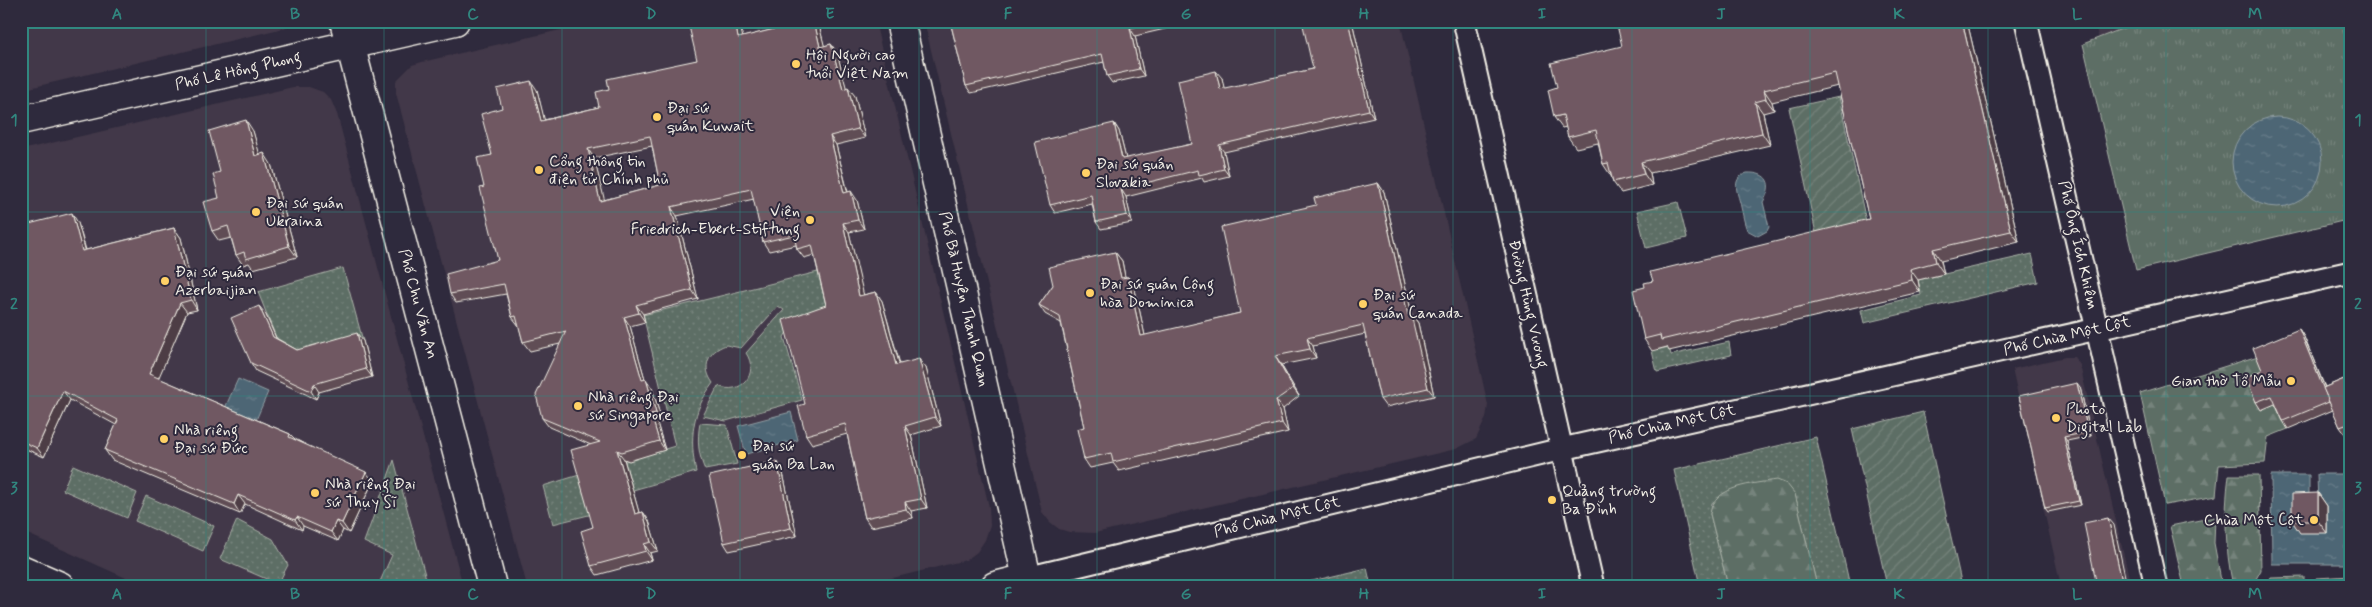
<svg xmlns="http://www.w3.org/2000/svg" width="2372" height="607" viewBox="0 0 2372 607" font-family="Mynerve,sans-serif">
  <defs>
    <pattern id="grass-dots" width="8" height="8" patternUnits="userSpaceOnUse" patternTransform="scale(1.25)"><rect width="8" height="8" fill="#5d6e65"/><path d="M2 2h.1M6 6h.1" fill="none" stroke="#75837b" stroke-width="1.8" stroke-linecap="round"/></pattern>
    <pattern id="forest-firs" width="22" height="20" patternUnits="userSpaceOnUse" patternTransform="scale(1.25)"><rect width="22" height="20" fill="#5d6e65"/><path d="M5 1l3.5 6h-7zM16 11l3.5 6h-7z" fill="#75837b"/></pattern>
    <pattern id="park-tufts" width="24" height="20" patternUnits="userSpaceOnUse" patternTransform="scale(1.25)"><rect width="24" height="20" fill="#5d6e65"/><path d="M3 7l-1-3M5 7V3M7 7l1-3M15 17l-1-3M17 17v-4M19 17l1-3" fill="none" stroke="#75837b"/></pattern>
    <pattern id="garden-furrows" width="10" height="10" patternUnits="userSpaceOnUse" patternTransform="scale(1.25)"><rect width="10" height="10" fill="#5d6e65"/><path d="M-1 1l2-2M0 10L10 0M9 11l2-2" fill="none" stroke="#75837b"/></pattern>
    <pattern id="water-ripples" width="26" height="14" patternUnits="userSpaceOnUse" patternTransform="scale(1.25)"><rect width="26" height="14" fill="#4d6675"/><path d="M2 4q2-2 4 0t4 0M15 11q2-2 4 0t4 0" fill="none" stroke="#677c89"/></pattern>
  </defs>
  <rect width="100%" height="100%" fill="#2f2a3d"/>
  <filter id="ink" filterUnits="userSpaceOnUse"><feTurbulence type="fractalNoise" baseFrequency=".02" numOctaves="2"/><feDisplacementMap in="SourceGraphic" scale="10" xChannelSelector="R" yChannelSelector="G"/><feConvolveMatrix kernelMatrix="1 2 1 2 8 2 1 2 1" color-interpolation-filters="sRGB"/></filter>
  <g filter="url(#ink)">
    <g fill="#423848">
      <polygon points="21,21 297,21 284,28 21,90"/>
      <polygon points="599,21 875,21 989,507 990,525 985,540 977,552 966,560 860,586 527,586 396,93 396,81 412,65 422,62"/>
      <polygon points="924,21 1400,21 1488,405 1486,418 1476,439 1456,449 1095,533 1069,532 1059,529 1050,522 1042,512"/>
      <polygon points="2093,21 2142,21 2099,38"/>
      <polygon points="293,87 309,87 323,92 331,100 337,114 463,586 144,586 21,531 21,150"/>
      <polygon points="2065,357 2074,357 2080,365 2131,586 2061,586 2012,369"/>
    </g>
    <g fill="url(#grass-dots)" stroke="#a8b0a6">
      <polygon points="1678,202 1687,238 1646,248 1637,211"/>
      <polygon points="2032,254 2038,282 1864,323 1861,310 1921,295 1918,280"/>
      <polygon points="343,268 363,341 303,358 279,345 258,292"/>
      <path d="M 822,271 L 832,314 L 789,329 L 784,337 L 802,400 L 726,421 L 703,416 L 718,386 C 741,396 760,374 746,353 L 784,310 L 778,306 L 741,348 L 726,345 C 708,351 701,367 713,383 C 692,411 689,438 696,472 L 633,490 L 636,503 L 553,524 L 543,486 L 675,446 L 643,315 Z"/>
      <polygon points="1729,342 1731,355 1657,372 1652,351 1669,347 1671,355"/>
      <path d="M 700,423 L 727,425 L 737,464 L 705,470 C 698,454 697,440 700,423 Z"/>
      <polygon points="1816,437 1850,586 1817,586 1795,494 1712,503 1710,514 1728,586 1700,586 1674,470"/>
      <polygon points="394,460 428,586 378,586 392,555 364,542"/>
      <polygon points="73,465 137,493 127,518 63,490"/>
      <polygon points="146,496 214,526 203,551 135,521"/>
      <polygon points="237,520 273,539 288,565 278,584 220,559"/>
      <polygon points="1367,568 1371,586 1291,586"/>
    </g>
    <g fill="url(#forest-firs)" stroke="#a8b0a6">
      <polygon points="2258,356 2288,429 2268,437 2265,463 2219,465 2216,496 2165,505 2140,393"/>
      <path d="M 2229,475 L 2259,475 L 2261,570 L 2252,586 L 2233,586 C 2225,548 2224,513 2229,475 Z"/>
      <path d="M 1777,480 L 1787,484 L 1795,494 L 1817,586 L 1728,586 L 1710,514 C 1714,485 1753,484 1777,480 Z"/>
      <polygon points="2215,517 2214,543 2222,586 2184,586 2170,526"/>
      <polygon points="2351,576 2351,586 2316,586 2316,578"/>
      <polygon points="2304,577 2304,586 2267,586 2271,578"/>
    </g>
    <polygon fill="url(#park-tufts)" stroke="#a8b0a6" points="2142,21 2351,21 2351,219 2136,270 2083,44"/>
    <g fill="url(#garden-furrows)" stroke="#a8b0a6">
      <polygon points="1839,97 1867,226 1817,238 1789,108"/>
      <polygon points="1923,412 1962,586 1887,586 1852,429"/>
    </g>
    <g fill="url(#water-ripples)" stroke="#909ea3">
      <circle cx="2277" cy="162" r="45"/>
      <path d="M 1747,173 C 1768,172 1774,184 1763,202 L 1769,227 L 1767,231 L 1758,236 L 1747,230 C 1744,223 1743,215 1741,207 C 1739,195 1729,179 1747,173 Z"/>
      <polygon points="238,379 268,392 247,441 216,428"/>
      <polygon points="791,412 798,440 746,454 738,426"/>
      <polygon points="2317,474 2351,474 2351,564 2272,564 2271,475 2309,475 2309,506 2318,506"/>
    </g>
    <g fill="none" stroke-linecap="round" stroke-linejoin="round">
      <defs>
        <g id="pedestrian">
          <polyline points="1464,21 1593,586"/>
          <polyline points="2026,21 2156,586"/>
          <polyline points="1027,578 1562,449 2351,272"/>
        </g>
        <polyline id="minor" points="900,21 1027,578 995,586"/>
        <polyline id="tertiary" points="21,120 455,21"/>
        <g id="secondary">
          <polyline points="344,21 492,586"/>
          <polyline points="21,569 60,586"/>
        </g>
      </defs>
      <use href="#pedestrian" stroke="#f4f1e8" stroke-width="25"/>
      <use href="#minor" stroke="#f4f1e8" stroke-width="31"/>
      <use href="#tertiary" stroke="#f4f1e8" stroke-width="31"/>
      <use href="#secondary" stroke="#f4f1e8" stroke-width="31"/>
      <use href="#pedestrian" stroke="#2f2a3d" stroke-width="21"/>
      <use href="#minor" stroke="#2f2a3d" stroke-width="28"/>
      <use href="#tertiary" stroke="#2f2a3d" stroke-width="28"/>
      <use href="#secondary" stroke="#2f2a3d" stroke-width="28"/>
    </g>
    <g fill="#604d54" stroke="#f4f1e8" fill-rule="evenodd">
      <path d="M 807,21 L 814,21 L 820,29 L 824,46 L 831,44 L 837,53 L 846,88 L 855,96 L 865,138 L 836,145 L 848,192 L 857,200 L 864,229 L 849,232 L 863,295 L 876,292 L 882,301 L 900,364 L 926,368 L 941,426 L 911,435 L 927,508 L 911,511 L 913,518 L 871,527 L 865,518 L 847,434 L 812,444 L 806,435 L 805,404 L 826,305 L 814,255 L 804,258 L 797,249 L 796,245 L 769,251 L 763,242 L 754,199 L 677,216 L 698,299 L 643,314 L 645,322 L 630,326 L 645,379 L 652,388 L 662,422 L 657,423 L 665,450 L 629,461 L 624,459 L 639,513 L 643,512 L 649,521 L 658,551 L 650,553 L 652,560 L 597,575 L 591,566 L 593,527 L 591,445 L 549,427 L 542,418 L 560,344 L 530,351 L 523,342 L 519,326 L 512,317 L 506,294 L 456,303 L 450,294 L 498,260 L 484,187 L 502,108 L 537,90 L 544,120 L 599,107 L 609,89 L 697,60 L 743,37 ZM 652,146 L 660,185 L 604,200 L 594,158 Z"/>
      <polygon points="950,21 1199,21 1135,36 1144,76 1112,83 1107,76 1104,62 971,93 966,86"/>
      <polygon points="1352,21 1374,118 1224,152 1229,176 1204,182 1202,178 1126,197 1132,223 1101,229 1096,222 1092,204 1055,213 1050,205 1114,123 1119,131 1126,159 1192,144 1222,78 1224,89 1313,69"/>
      <polygon points="1967,21 2019,242 1941,261 1944,274 1918,280 1920,292 1669,351 1667,347 1652,351 1644,339 1645,287 1653,281 1869,219 1838,86 1772,102 1774,110 1763,113 1770,145 1650,173 1652,185 1621,193 1613,182 1611,176 1603,164 1598,143 1576,148 1568,137 1566,127 1562,128 1554,117"/>
      <polygon points="253,131 259,154 271,164 297,257 253,269 249,263 243,265 236,255 231,238 219,241 212,231 219,198 220,172"/>
      <polygon points="1378,183 1384,192 1412,315 1418,323 1434,396 1386,407 1380,399 1365,334 1313,346 1316,358 1281,365 1299,396 1283,409 1288,432 1119,471 1113,463 1090,468 1084,459 1084,427 1061,323 1045,314 1039,305 1053,285 1115,252 1122,261 1125,277 1128,277 1134,285 1145,336 1240,313 1316,205"/>
      <polygon points="78,223 86,250 174,228 181,238 197,310 187,312 158,378 290,434 295,439 373,481 349,533 343,530 338,541 303,526 302,530 245,504 240,514 112,460 105,450 116,425 70,400 44,457 26,449 22,456 21,455 21,226"/>
      <polygon points="265,313 276,338 297,350 363,341 372,377 319,392 316,399 256,371 251,363"/>
      <polygon points="2299,329 2304,337 2325,387 2351,376 2351,432 2345,434 2340,427 2333,410 2288,429 2283,421 2275,404 2261,410 2256,402 2262,370"/>
      <polygon points="2080,387 2091,436 2067,441 2081,505 2048,512 2045,508 2019,396"/>
      <polygon points="777,461 782,469 797,536 729,551 724,543"/>
      <polygon points="2318,493 2327,506 2327,533 2300,533 2292,521"/>
    </g>
    <g fill="#4e3e45" stroke="#f4f1e8">
      <polygon points="735,21 739,21 745,47 738,38"/>
      <polygon points="814,21 820,29 827,56 820,47"/>
      <polygon points="1348,21 1352,21 1374,118 1369,110"/>
      <polygon points="1962,21 1967,21 2019,242 2011,231"/>
      <polygon points="1130,28 1135,36 1144,76 1139,69"/>
      <polygon points="831,44 837,53 849,98 843,89"/>
      <polygon points="1216,71 1222,78 1226,97 1220,89"/>
      <polygon points="531,81 537,90 547,130 541,121"/>
      <polygon points="848,87 855,96 865,138 858,129"/>
      <polygon points="1764,90 1772,102 1774,110 1766,99"/>
      <polygon points="1755,102 1763,113 1770,145 1762,133"/>
      <polygon points="246,120 253,131 263,166 255,156"/>
      <polygon points="1114,123 1119,131 1128,167 1122,159"/>
      <polygon points="830,136 836,145 850,202 844,193"/>
      <polygon points="1219,145 1224,152 1229,176 1224,169"/>
      <polygon points="588,149 594,158 607,210 600,201"/>
      <polygon points="264,153 271,164 297,257 289,246"/>
      <polygon points="1641,162 1650,173 1652,185 1644,174"/>
      <polygon points="1378,183 1384,192 1412,315 1418,323 1434,396 1428,388 1408,315"/>
      <polygon points="1121,189 1126,197 1132,223 1127,215"/>
      <polygon points="851,191 857,200 864,229 858,220"/>
      <polygon points="671,207 677,216 698,299 692,290"/>
      <polygon points="72,213 78,223 88,260 82,251"/>
      <polygon points="843,223 849,232 866,305 859,296"/>
      <polygon points="174,228 181,238 197,310 191,300"/>
      <polygon points="1933,249 1941,261 1944,274 1936,262"/>
      <polygon points="1115,252 1122,261 1127,287 1121,278"/>
      <polygon points="1910,269 1918,280 1920,292 1912,280"/>
      <polygon points="1128,277 1134,285 1147,345 1141,336"/>
      <polygon points="876,292 882,301 902,374 896,365"/>
      <polygon points="180,303 187,312 156,384 149,374"/>
      <polygon points="636,305 643,314 645,322 639,313"/>
      <polygon points="259,306 265,313 279,345 273,337"/>
      <polygon points="624,317 630,326 648,390 642,380"/>
      <polygon points="2299,329 2304,337 2334,410 2329,402"/>
      <polygon points="357,333 363,341 372,377 366,369"/>
      <polygon points="1307,338 1313,346 1316,358 1310,349"/>
      <polygon points="1275,356 1281,365 1299,396 1293,388"/>
      <polygon points="919,359 926,368 941,426 935,417"/>
      <polygon points="646,379 652,388 662,422 656,413"/>
      <polygon points="2077,383 2080,387 2091,436 2088,432"/>
      <polygon points="314,384 319,392 316,399 311,391"/>
      <polygon points="63,391 70,400 44,457 37,448"/>
      <polygon points="1276,400 1283,409 1288,432 1282,423"/>
      <polygon points="651,414 657,423 665,450 659,441"/>
      <polygon points="905,426 911,435 927,508 921,499"/>
      <polygon points="2064,437 2067,441 2081,505 2079,501"/>
      <polygon points="21,443 26,449 22,456 21,454"/>
      <polygon points="617,450 624,459 642,523 635,514"/>
      <polygon points="777,461 782,469 797,536 791,528"/>
      <polygon points="366,472 373,481 349,533 342,523"/>
      <polygon points="2318,493 2327,506 2327,533 2318,521"/>
      <polygon points="238,495 245,504 240,514 234,504"/>
      <polygon points="905,502 911,511 913,518 906,509"/>
      <polygon points="643,512 649,521 658,551 651,542"/>
      <polygon points="297,517 303,526 302,530 295,520"/>
      <polygon points="2108,518 2114,525 2127,586 2123,586"/>
      <polygon points="336,521 343,530 338,541 331,532"/>
      <polygon points="644,544 650,553 652,560 646,551"/>
    </g>
    <g fill="#705962" stroke="#f4f1e8" fill-rule="evenodd">
      <path d="M 692,21 L 735,21 L 738,38 L 807,21 L 814,21 L 820,47 L 831,44 L 843,89 L 848,87 L 858,129 L 830,136 L 844,193 L 851,191 L 858,220 L 843,223 L 859,296 L 876,292 L 896,365 L 919,359 L 935,417 L 905,426 L 921,499 L 905,502 L 906,509 L 865,518 L 845,424 L 806,435 L 798,406 L 805,404 L 783,320 L 826,305 L 812,245 L 797,249 L 794,235 L 763,242 L 751,189 L 671,207 L 692,290 L 636,305 L 639,313 L 624,317 L 642,380 L 646,379 L 656,413 L 651,414 L 659,441 L 622,452 L 617,450 L 635,514 L 643,512 L 651,542 L 644,544 L 646,551 L 591,566 L 581,531 L 593,527 L 571,450 L 600,442 L 542,418 L 536,395 L 566,331 L 523,342 L 516,316 L 512,317 L 504,284 L 450,294 L 446,274 L 498,260 L 480,188 L 484,187 L 477,158 L 492,155 L 481,114 L 502,108 L 497,89 L 531,81 L 541,121 L 599,107 L 596,92 L 609,89 L 607,79 L 697,60 L 688,22 ZM 650,136 L 660,185 L 600,201 L 588,149 Z"/>
      <polygon points="950,21 1161,21 1130,28 1139,69 1107,76 1102,54 966,86"/>
      <polygon points="1302,21 1348,21 1369,110 1219,145 1224,169 1199,175 1198,170 1121,189 1127,215 1096,222 1091,195 1050,205 1035,142 1114,123 1122,159 1192,144 1178,80 1216,71 1220,89 1313,69"/>
      <polygon points="1616,21 1962,21 2011,231 1933,249 1936,262 1910,269 1912,280 1661,340 1660,335 1644,339 1633,290 1645,287 1644,283 1653,281 1650,272 1869,219 1835,73 1764,90 1766,99 1755,102 1762,133 1641,162 1644,174 1613,182 1608,163 1603,164 1596,130 1568,137 1563,115 1554,117 1548,90 1557,87 1551,63 1622,46"/>
      <polygon points="246,120 255,156 264,153 289,246 246,259 244,252 236,255 228,226 212,231 203,202 219,198 213,174 220,172 209,131"/>
      <polygon points="1378,183 1408,315 1411,314 1428,388 1380,399 1363,325 1307,338 1310,349 1275,356 1293,388 1276,400 1282,423 1113,462 1111,453 1084,459 1077,429 1084,427 1060,317 1039,305 1053,285 1049,267 1115,252 1121,278 1128,277 1141,336 1240,313 1221,227 1316,205 1314,198"/>
      <polygon points="72,213 82,251 174,228 191,300 180,303 149,374 290,434 289,437 366,472 342,523 336,521 331,532 297,517 295,520 238,495 234,504 105,450 118,420 63,391 37,448 21,441 21,226"/>
      <polygon points="259,306 273,337 297,350 357,333 366,369 314,384 311,391 251,363 231,318"/>
      <polygon points="2299,329 2329,402 2283,421 2272,396 2256,402 2246,377 2262,370 2253,348"/>
      <polygon points="2351,376 2351,423 2340,427 2323,388"/>
      <polygon points="2077,383 2088,432 2064,437 2079,501 2045,508 2019,396"/>
      <polygon points="777,461 791,528 724,543 709,476"/>
      <polygon points="2318,493 2318,521 2292,521 2292,494"/>
      <polygon points="2108,518 2123,586 2097,586 2084,523"/>
    </g>
  </g>
  <path fill="none" stroke="#318880" stroke-width="1" stroke-opacity="0.55" d="M 206,21 L 206,586M 384,21 L 384,586M 562,21 L 562,586M 740,21 L 740,586M 919,21 L 919,586M 1097,21 L 1097,586M 1275,21 L 1275,586M 1453,21 L 1453,586M 1632,21 L 1632,586M 1810,21 L 1810,586M 1988,21 L 1988,586M 2166,21 L 2166,586M 21,212 L 2351,212M 21,396 L 2351,396"/>
  <g fill="#ffd166" stroke="#2f2a3d" stroke-width="2">
    <circle cx="796" cy="64" r="5"/>
    <circle cx="657" cy="117" r="5"/>
    <circle cx="539" cy="170" r="5"/>
    <circle cx="1086" cy="173" r="5"/>
    <circle cx="256" cy="212" r="5"/>
    <circle cx="810" cy="220" r="5"/>
    <circle cx="165" cy="281" r="5"/>
    <circle cx="1090" cy="293" r="5"/>
    <circle cx="1363" cy="304" r="5"/>
    <circle cx="2291" cy="381" r="5"/>
    <circle cx="578" cy="406" r="5"/>
    <circle cx="2056" cy="418" r="5"/>
    <circle cx="164" cy="439" r="5"/>
    <circle cx="742" cy="455" r="5"/>
    <circle cx="315" cy="493" r="5"/>
    <circle cx="1552" cy="500" r="5"/>
    <circle cx="2314" cy="520" r="5"/>
  </g>
  <g text-anchor="middle" dominant-baseline="central" stroke-width="4" stroke-linejoin="round" paint-order="stroke">
    <g font-size="16" fill="#f4f1e8" stroke="#2f2a3d" text-anchor="start">
      <text x="806" y="55">Hội Người cao<tspan x="806" dy="18">tuổi Việt Nam</tspan></text>
      <text x="667" y="108">Đại sứ<tspan x="667" dy="18">quán Kuwait</tspan></text>
      <text x="549" y="161">Cổng thông tin<tspan x="549" dy="18">điện tử Chính phủ</tspan></text>
      <text x="1096" y="164">Đại sứ quán<tspan x="1096" dy="18">Slovakia</tspan></text>
      <text x="266" y="203">Đại sứ quán<tspan x="266" dy="18">Ukraina</tspan></text>
      <text x="800" y="211" text-anchor="end">Viện<tspan x="800" dy="18">Friedrich-Ebert-Stiftung</tspan></text>
      <text x="175" y="272">Đại sứ quán<tspan x="175" dy="18">Azerbaijian</tspan></text>
      <text x="1100" y="284">Đại sứ quán Cộng<tspan x="1100" dy="18">hòa Dominica</tspan></text>
      <text x="1373" y="295">Đại sứ<tspan x="1373" dy="18">quán Canada</tspan></text>
      <text x="2281" y="381" text-anchor="end">Gian thờ Tổ Mẫu</text>
      <text x="588" y="397">Nhà riêng Đại<tspan x="588" dy="18">sứ Singapore</tspan></text>
      <text x="2066" y="409">Photo<tspan x="2066" dy="18">Digital Lab</tspan></text>
      <text x="174" y="430">Nhà riêng<tspan x="174" dy="18">Đại sứ Đức</tspan></text>
      <text x="752" y="446">Đại sứ<tspan x="752" dy="18">quán Ba Lan</tspan></text>
      <text x="325" y="484">Nhà riêng Đại<tspan x="325" dy="18">sứ Thụy Sĩ</tspan></text>
      <text x="1562" y="491">Quảng trường<tspan x="1562" dy="18">Ba Đình</tspan></text>
      <text x="2304" y="520" text-anchor="end">Chùa Một Cột</text>
    </g>
    <g font-size="16" fill="#f4f1e8" stroke="#2f2a3d">
      <text transform="translate(238 71) rotate(-13)">Phố Lê Hồng Phong</text>
      <text transform="translate(2078 245) rotate(77)">Phố Ông Ích Khiêm</text>
      <text transform="translate(964 299) rotate(77)">Phố Bà Huyện Thanh Quan</text>
      <text transform="translate(418 304) rotate(75)">Phố Chu Văn An</text>
      <text transform="translate(1528 304) rotate(77)">Đường Hùng Vương</text>
      <text transform="translate(2067 336) rotate(-13)">Phố Chùa Một Cột</text>
      <text transform="translate(1672 424) rotate(-13)">Phố Chùa Một Cột</text>
      <text transform="translate(1277 517) rotate(-14)">Phố Chùa Một Cột</text>
    </g>
  </g>
  <rect width="2372" height="607" fill="none" stroke="#2f2a3d" stroke-width="55"/>
  <rect x="28" y="28" width="2316" height="552" fill="none" stroke="#318880" stroke-width="2"/>
  <g font-size="16" text-anchor="middle" font-weight="bold" fill="#318880">
    <text x="117" y="19">A</text>
    <text x="295" y="19">B</text>
    <text x="473" y="19">C</text>
    <text x="651" y="19">D</text>
    <text x="830" y="19">E</text>
    <text x="1008" y="19">F</text>
    <text x="1186" y="19">G</text>
    <text x="1364" y="19">H</text>
    <text x="1542" y="19">I</text>
    <text x="1721" y="19">J</text>
    <text x="1899" y="19">K</text>
    <text x="2077" y="19">L</text>
    <text x="2255" y="19">M</text>
    <text x="14" y="125">1</text>
    <text x="2358" y="125">1</text>
    <text x="14" y="309">2</text>
    <text x="2358" y="309">2</text>
    <text x="14" y="493">3</text>
    <text x="2358" y="493">3</text>
    <text x="117" y="599">A</text>
    <text x="295" y="599">B</text>
    <text x="473" y="599">C</text>
    <text x="651" y="599">D</text>
    <text x="830" y="599">E</text>
    <text x="1008" y="599">F</text>
    <text x="1186" y="599">G</text>
    <text x="1364" y="599">H</text>
    <text x="1542" y="599">I</text>
    <text x="1721" y="599">J</text>
    <text x="1899" y="599">K</text>
    <text x="2077" y="599">L</text>
    <text x="2255" y="599">M</text>
  </g>
</svg>
